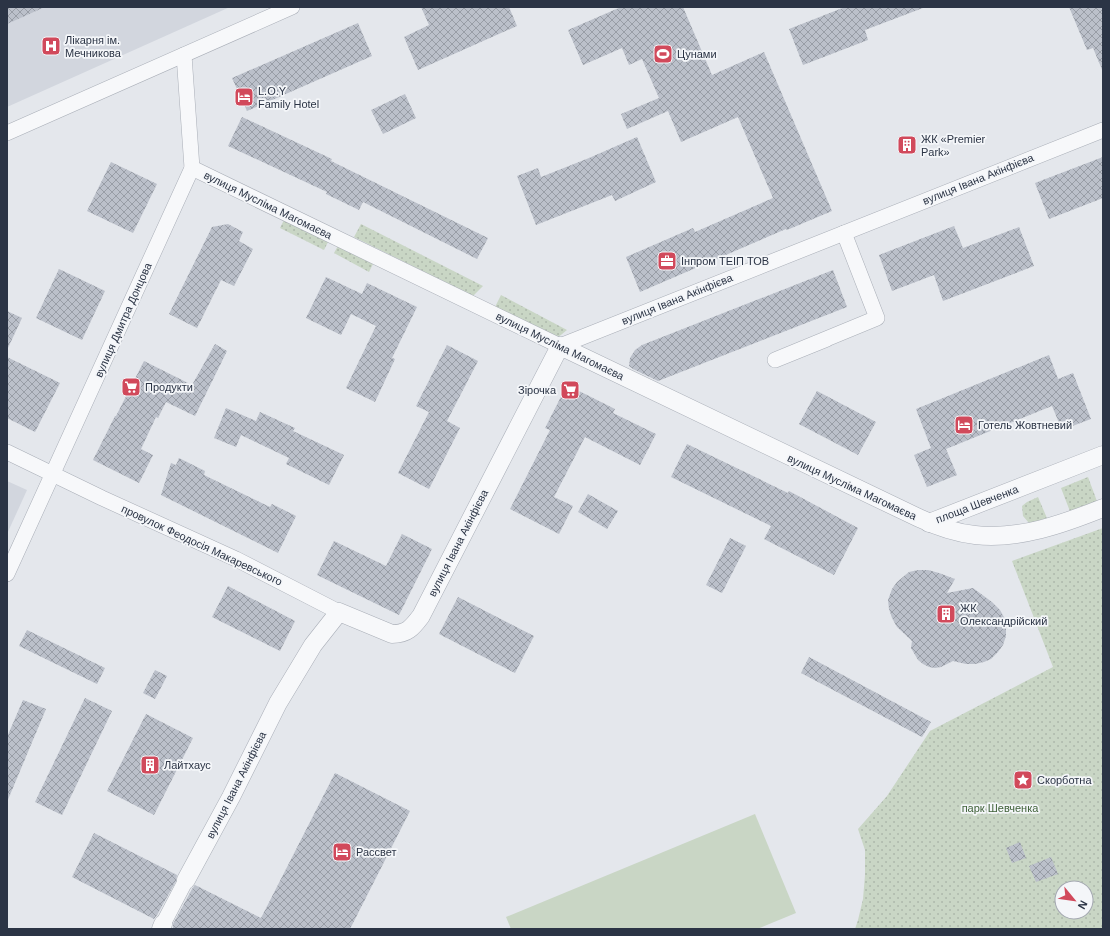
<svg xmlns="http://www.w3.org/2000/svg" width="1110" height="936" viewBox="0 0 1110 936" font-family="Arial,sans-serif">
  <defs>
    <pattern id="green-dots" width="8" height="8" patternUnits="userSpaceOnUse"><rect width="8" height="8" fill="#c9d6c5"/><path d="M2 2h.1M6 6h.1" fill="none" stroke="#adb8ab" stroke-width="1.8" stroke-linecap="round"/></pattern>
    <pattern id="building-cross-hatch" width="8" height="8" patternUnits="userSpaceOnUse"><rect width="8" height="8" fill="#bbc0ca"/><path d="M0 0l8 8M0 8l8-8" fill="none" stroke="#989da6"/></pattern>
  </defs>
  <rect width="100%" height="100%" fill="#e4e7ec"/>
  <g fill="#d2d6de">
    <polygon points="7,7 230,7 7,107"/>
    <polygon points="7,481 27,490 7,534"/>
  </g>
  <g fill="url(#green-dots)" fill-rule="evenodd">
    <polygon points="285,218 329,240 324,250 280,228"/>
    <polygon points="361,224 483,286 473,296 354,237"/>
    <polygon points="339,244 374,262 369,272 334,253"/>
    <polygon points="501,295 567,330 556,339 495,307"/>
    <polygon points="1088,477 1098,504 1071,514 1061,488"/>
    <polygon points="1038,497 1049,523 1029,523 1023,516 1022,506 1027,502"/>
    <path d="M 1103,528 L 1103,929 L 855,929 L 858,920 L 863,899 L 865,875 L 865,850 L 858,829 L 887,796 L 930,731 L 1053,667 L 1012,561 ZM 1062,888 L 1086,888 L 1086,912 L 1062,912 Z"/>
  </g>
  <polygon fill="#c9d6c5" points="755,814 796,913 757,929 511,929 506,917"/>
  <g fill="url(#building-cross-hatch)">
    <polygon points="7,7 45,7 7,24"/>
    <polygon points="421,7 509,7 517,26 418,70 404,37 429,25"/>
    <polygon points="621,7 683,7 712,75 764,52 832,211 787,230 786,229 640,292 626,257 693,228 695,232 773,198 738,117 681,142 668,111 627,129 621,114 659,98 642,59 629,65 622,48 583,65 568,30"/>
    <polygon points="845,7 923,7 923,8 865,30 868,40 803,65 789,29"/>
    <polygon points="1069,7 1103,7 1103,72 1093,48 1087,50"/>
    <polygon points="358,23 372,56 247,111 232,78"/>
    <polygon points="405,94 416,118 383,134 371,110"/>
    <polygon points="242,117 332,159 331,161 488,238 477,259 363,202 359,210 326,194 327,192 228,146"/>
    <polygon points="637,137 656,182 615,201 612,195 536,225 517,176 538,168 541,177 589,158"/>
    <polygon points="1103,157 1103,198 1049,219 1035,183"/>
    <polygon points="111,162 157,184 133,233 87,211"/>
    <polygon points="228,224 243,232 239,241 253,249 234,286 221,280 197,328 169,314 212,227"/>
    <polygon points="954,226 963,248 1019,227 1034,266 943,301 934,275 892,291 879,255"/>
    <polygon points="59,269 105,291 82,340 36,318"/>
    <polygon points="833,270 847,307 658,381 633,369 629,366 630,358 635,350 642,345"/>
    <polygon points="326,277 362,294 367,283 417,307 392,358 395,359 375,402 346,388 376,326 351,314 341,335 306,318"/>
    <polygon points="7,311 22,318 7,350"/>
    <polygon points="215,344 227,351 195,416 166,402 158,418 156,417 141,449 153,455 139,483 93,460 115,416 116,416 144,361 192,385"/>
    <polygon points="447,345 478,361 447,421 460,428 429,489 398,473 429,412 416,406"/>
    <polygon points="1049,355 1058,379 1073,373 1091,419 1062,430 1052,406 946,449 957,475 927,487 914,455 931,448 916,409"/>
    <polygon points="7,357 60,383 35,432 7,418"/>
    <polygon points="567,385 615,409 613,413 656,434 640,465 585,437 554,497 573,506 559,534 510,509 550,430 545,428"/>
    <polygon points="817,391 876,422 858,455 799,424"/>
    <polygon points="226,408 256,421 260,412 295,428 293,431 344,455 329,485 286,464 289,458 241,435 236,447 214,438"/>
    <polygon points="687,444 788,493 789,491 858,528 834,575 764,539 771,526 671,477"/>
    <polygon points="179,458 205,471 204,475 270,507 272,504 296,516 278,553 161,495 171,463 176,465"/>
    <polygon points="588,494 618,511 607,529 578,512"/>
    <polygon points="402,534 432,549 399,615 317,575 334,541 386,566"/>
    <polygon points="730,538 746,546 722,593 706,585"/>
    <polygon points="918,570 928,570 939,573 955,579 947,593 973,588 992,602 1000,610 1005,619 1006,626 1006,636 1003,645 998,652 991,659 984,662 975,664 966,664 953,661 941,667 935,668 929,667 923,664 918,660 911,648 912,641 897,627 892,618 889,609 888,600 892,589 897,582 909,572"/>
    <polygon points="228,586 295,621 280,651 212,617"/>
    <polygon points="458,597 534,636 515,673 439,634"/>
    <polygon points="27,630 105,668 97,684 19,646"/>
    <polygon points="809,657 931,722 922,737 801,673"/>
    <polygon points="155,670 167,676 155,699 143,693"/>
    <polygon points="85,698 112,711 62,815 35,802"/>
    <polygon points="23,700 46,709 7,802 7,737"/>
    <polygon points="146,714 193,738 154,815 107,791"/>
    <polygon points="335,773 410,811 350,929 173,928 173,924 192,889 195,885 261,918"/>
    <polygon points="94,833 177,875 176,881 157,915 154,919 72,877"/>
    <polygon points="1020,842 1026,858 1012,863 1006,848"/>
    <polygon points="1051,857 1058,874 1036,882 1029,866"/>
  </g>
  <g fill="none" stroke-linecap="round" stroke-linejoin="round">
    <defs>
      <g id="minor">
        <polyline points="7,133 292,7"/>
        <polyline points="192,168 560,346 1103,130"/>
        <polyline points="827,339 775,360 877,318 844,233"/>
        <polyline points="7,452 102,498 236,559 339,612"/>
        <polyline points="7,574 192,168 184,55"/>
        <polyline points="163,924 186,880"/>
      </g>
      <g id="tertiary">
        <polyline points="929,523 1103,455"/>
        <path d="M 186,880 L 231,797 L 278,703 L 313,645 L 339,612 L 392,634 C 407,634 412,628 421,616 L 560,346 L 919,518 C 936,526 956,533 975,535 C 1019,540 1063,524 1103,508"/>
        <polyline points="161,929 163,924"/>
      </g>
    </defs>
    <use href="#minor" stroke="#a9aeb7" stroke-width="16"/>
    <use href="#tertiary" stroke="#a9aeb7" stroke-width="19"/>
    <use href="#minor" stroke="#f7f8fa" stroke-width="15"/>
    <use href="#tertiary" stroke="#f7f8fa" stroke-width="18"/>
  </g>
  <defs>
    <symbol id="hospital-square" viewBox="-11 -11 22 22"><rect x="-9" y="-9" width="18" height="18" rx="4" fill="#d1495b" stroke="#f4f6f9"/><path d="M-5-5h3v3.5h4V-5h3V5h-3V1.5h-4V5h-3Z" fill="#fff"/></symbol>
    <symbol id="stadium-square" viewBox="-11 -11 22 22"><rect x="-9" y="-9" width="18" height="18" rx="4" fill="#d1495b" stroke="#f4f6f9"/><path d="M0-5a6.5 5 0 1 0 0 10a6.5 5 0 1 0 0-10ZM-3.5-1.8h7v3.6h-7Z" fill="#fff"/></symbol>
    <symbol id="hotel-square" viewBox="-11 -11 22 22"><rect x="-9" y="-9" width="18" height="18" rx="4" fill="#d1495b" stroke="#f4f6f9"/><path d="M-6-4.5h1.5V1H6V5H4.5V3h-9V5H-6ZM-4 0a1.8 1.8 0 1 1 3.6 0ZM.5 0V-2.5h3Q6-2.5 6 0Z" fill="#fff"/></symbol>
    <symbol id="building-square" viewBox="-11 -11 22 22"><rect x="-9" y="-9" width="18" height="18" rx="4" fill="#d1495b" stroke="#f4f6f9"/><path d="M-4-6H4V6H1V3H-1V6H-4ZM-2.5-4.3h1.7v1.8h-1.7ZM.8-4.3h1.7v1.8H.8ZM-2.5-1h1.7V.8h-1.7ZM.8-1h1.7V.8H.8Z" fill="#fff"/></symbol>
    <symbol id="office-square" viewBox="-11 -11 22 22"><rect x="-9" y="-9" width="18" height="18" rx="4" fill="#d1495b" stroke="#f4f6f9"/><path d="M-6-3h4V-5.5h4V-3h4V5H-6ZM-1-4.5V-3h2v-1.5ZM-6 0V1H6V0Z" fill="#fff"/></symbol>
    <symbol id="supermarket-square" viewBox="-11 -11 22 22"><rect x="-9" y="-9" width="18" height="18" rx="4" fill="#d1495b" stroke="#f4f6f9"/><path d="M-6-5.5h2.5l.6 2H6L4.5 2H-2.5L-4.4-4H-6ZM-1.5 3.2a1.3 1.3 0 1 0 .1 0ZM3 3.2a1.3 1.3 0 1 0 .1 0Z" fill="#fff"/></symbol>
    <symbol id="sight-square" viewBox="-11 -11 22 22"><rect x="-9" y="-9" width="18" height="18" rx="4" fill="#d1495b" stroke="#f4f6f9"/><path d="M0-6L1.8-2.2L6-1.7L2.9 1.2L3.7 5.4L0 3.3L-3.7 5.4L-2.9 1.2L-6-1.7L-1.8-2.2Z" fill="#fff"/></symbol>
  </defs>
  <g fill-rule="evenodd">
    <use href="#hospital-square" x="40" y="35" width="22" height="22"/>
    <use href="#stadium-square" x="652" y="43" width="22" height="22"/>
    <use href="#hotel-square" x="233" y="86" width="22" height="22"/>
    <use href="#building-square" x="896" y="134" width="22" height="22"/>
    <use href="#office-square" x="656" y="250" width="22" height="22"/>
    <use href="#supermarket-square" x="120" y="376" width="22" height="22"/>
    <use href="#supermarket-square" x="559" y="379" width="22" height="22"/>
    <use href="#hotel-square" x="953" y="414" width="22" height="22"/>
    <use href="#building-square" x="935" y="603" width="22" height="22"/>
    <use href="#building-square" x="139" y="754" width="22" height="22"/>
    <use href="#sight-square" x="1012" y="769" width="22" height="22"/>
    <use href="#hotel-square" x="331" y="841" width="22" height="22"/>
  </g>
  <g text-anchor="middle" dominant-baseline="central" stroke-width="3.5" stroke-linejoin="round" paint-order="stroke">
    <g font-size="11" fill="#2b3445" stroke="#f4f6f9" text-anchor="start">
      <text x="65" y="40">Лікарня ім.<tspan x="65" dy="13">Мечникова</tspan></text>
      <text x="677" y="54">Цунами</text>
      <text x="258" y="91">L.O.Y<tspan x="258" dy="13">Family Hotel</tspan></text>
      <text x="921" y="139">ЖК «Premier<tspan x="921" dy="13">Park»</tspan></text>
      <text x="681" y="261">Інпром ТЕІП ТОВ</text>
      <text x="145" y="387">Продукти</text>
      <text x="556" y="390" text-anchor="end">Зірочка</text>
      <text x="978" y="425">Готель Жовтневий</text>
      <text x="960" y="608">ЖК<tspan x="960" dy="13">Олександрійский</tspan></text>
      <text x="164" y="765">Лайтхаус</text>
      <text x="1037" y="780">Скорботна</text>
      <text x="356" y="852">Рассвет</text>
    </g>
    <g font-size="11" fill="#2b3445" stroke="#f4f6f9">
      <text transform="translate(978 179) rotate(-22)">вулиця Івана Акінфієва</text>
      <text transform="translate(268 205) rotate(26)">вулиця Мусліма Магомаєва</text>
      <text transform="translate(677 299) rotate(-22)">вулиця Івана Акінфієва</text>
      <text transform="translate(123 320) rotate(-66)">вулиця Дмитра Донцова</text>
      <text transform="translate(560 346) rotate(26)">вулиця Мусліма Магомаєва</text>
      <text transform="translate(852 487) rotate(25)">вулиця Мусліма Магомаєва</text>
      <text transform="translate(977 504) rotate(-21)">площа Шевченка</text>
      <text transform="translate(458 543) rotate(-63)">вулиця Івана Акінфієва</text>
      <text transform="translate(202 545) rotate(25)">провулок Феодосія Макаревського</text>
      <text transform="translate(236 785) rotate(-63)">вулиця Івана Акінфієва</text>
    </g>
    <g font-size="11" fill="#3f6138" stroke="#f4f6f9">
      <text x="1000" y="808">парк Шевченка</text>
    </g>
  </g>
  <rect width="1110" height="936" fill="none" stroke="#2b3445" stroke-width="16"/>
  <g transform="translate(1074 900) rotate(119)"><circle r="19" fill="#f4f6f9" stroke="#a4a8b1"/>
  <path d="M0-3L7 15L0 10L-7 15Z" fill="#d1495b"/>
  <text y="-6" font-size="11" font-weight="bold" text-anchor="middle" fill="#2b3445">N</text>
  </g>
</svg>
